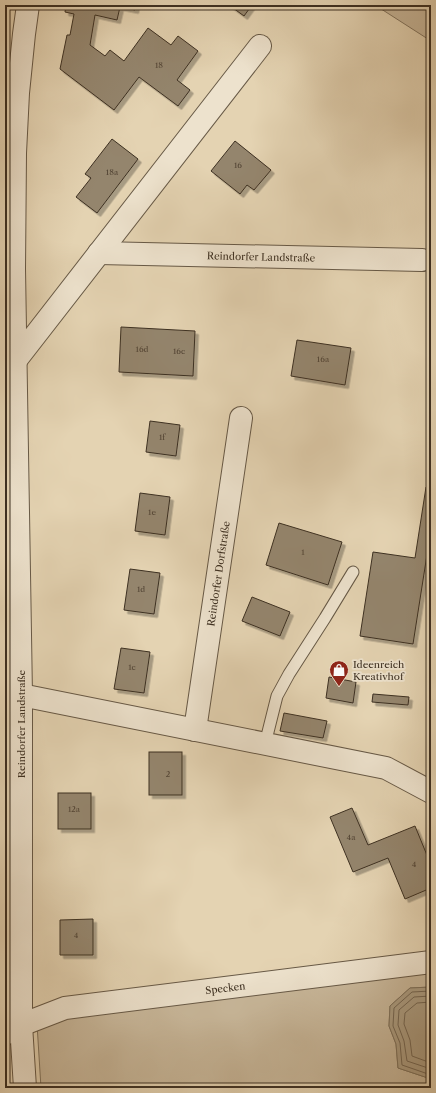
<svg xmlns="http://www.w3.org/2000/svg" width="436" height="1093" viewBox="0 0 436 1093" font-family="'Libre Caslon Text',serif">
  <defs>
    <filter id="shadow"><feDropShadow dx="3.5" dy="3.5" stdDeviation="0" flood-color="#0004"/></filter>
  </defs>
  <rect width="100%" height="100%" fill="#e4d3b2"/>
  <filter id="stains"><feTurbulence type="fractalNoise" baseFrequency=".005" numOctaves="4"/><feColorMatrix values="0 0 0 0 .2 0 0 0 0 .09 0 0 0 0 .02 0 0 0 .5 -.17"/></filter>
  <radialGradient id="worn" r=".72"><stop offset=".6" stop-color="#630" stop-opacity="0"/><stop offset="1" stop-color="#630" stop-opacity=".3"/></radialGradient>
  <g fill="#c8b79a" stroke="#82745e">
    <polygon points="375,5 431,5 431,41"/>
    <polygon points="431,966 431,987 410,988 390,1006 389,1026 396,1044 398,1068 431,1079 431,1088 41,1088 37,1024 65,1012"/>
  </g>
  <polygon fill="#ab9c81" stroke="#7f715b" points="431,987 431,1079 398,1068 396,1044 389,1026 390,1006 410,988"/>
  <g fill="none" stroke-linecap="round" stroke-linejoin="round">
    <g stroke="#746652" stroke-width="1">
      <polyline points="431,991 412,992 394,1008 393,1026 400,1043 402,1065 431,1075"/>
      <polyline points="431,996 414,997 399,1010 398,1025 404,1041 407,1061 431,1069"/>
      <polyline points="431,1002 417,1003 405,1013 404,1024 410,1040 412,1056 431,1063"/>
    </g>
  </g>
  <g fill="#94856d" stroke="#3d3022" filter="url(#shadow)">
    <polygon points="66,5 136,5 135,10 120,7 117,20 95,15 90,45 105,56 110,50 124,61 148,28 171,45 178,36 198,51 177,80 190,90 178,106 139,77 114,110 60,69 67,35 70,35 74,14 65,12"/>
    <polygon points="229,5 252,5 244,16"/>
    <polygon points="112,139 138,159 97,213 76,197 91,178 85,174"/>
    <polygon points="235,141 271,170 254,190 247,185 240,194 211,171"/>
    <polygon points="121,327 195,331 193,376 119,372"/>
    <polygon points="297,340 351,348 345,385 291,376"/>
    <polygon points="150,421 180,425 176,456 146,452"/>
    <polygon points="426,487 431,487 431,529 413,644 360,636 373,552 415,558"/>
    <polygon points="140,493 170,497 165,535 135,531"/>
    <polygon points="279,523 342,542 328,585 266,565"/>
    <polygon points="130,569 160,573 154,614 124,610"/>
    <polygon points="252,597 290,612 280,636 242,621"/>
    <polygon points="121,648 150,652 144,693 114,689"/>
    <polygon points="329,677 356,682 353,703 326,698"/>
    <polygon points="373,694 409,697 408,705 372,702"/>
    <polygon points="284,713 327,721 323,738 280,731"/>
    <rect x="149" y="752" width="33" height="43"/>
    <rect x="58" y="793" width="33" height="36"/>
    <polygon points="352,808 368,845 415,826 431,865 431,888 405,899 388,858 353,872 330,817"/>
    <polygon points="93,919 93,955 60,955 60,920"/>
  </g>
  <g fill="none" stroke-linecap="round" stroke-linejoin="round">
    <defs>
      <polyline id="service" points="265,744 277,696 289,674 325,618 353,572"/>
      <g id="minor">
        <path id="s1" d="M 99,253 L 422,260"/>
        <polyline points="16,360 260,46"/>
        <polyline points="21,695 386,768 431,792"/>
        <path id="s2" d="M 195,730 L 241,418"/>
        <path id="s3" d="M 5,1034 L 21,1025 L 65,1008 L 431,962"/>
      </g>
      <polyline id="tertiary" points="25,1088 21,1025 21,695 14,269 15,153 18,93 24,34 28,5"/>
    </defs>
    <use href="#service" stroke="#675946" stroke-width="13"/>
    <use href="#minor" stroke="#675946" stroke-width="24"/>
    <use href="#tertiary" stroke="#675946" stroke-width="24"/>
    <use href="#service" stroke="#ede2cd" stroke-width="11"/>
    <use href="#minor" stroke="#ede2cd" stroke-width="22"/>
    <use href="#tertiary" stroke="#ede2cd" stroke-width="22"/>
  </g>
  <defs>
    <symbol id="shop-pin" viewBox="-11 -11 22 30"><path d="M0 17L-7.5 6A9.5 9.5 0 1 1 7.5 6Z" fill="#8f2418" stroke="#ede2cd"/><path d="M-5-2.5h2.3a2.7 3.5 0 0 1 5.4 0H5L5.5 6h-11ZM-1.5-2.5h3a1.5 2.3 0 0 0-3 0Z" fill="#fff"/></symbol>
  </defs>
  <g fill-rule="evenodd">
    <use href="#shop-pin" x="328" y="659" width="22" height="30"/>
  </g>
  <g text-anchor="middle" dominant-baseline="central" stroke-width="3.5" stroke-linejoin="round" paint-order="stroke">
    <g font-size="8" fill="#534535">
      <text x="159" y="65">18</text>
      <text x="238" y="165">16</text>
      <text x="112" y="172">18a</text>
      <text x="142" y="349">16d</text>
      <text x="179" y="351">16c</text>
      <text x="323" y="359">16a</text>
      <text x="162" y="437">1f</text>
      <text x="152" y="512">1e</text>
      <text x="303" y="552">1</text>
      <text x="141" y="589">1d</text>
      <text x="132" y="667">1c</text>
      <text x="168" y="774">2</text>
      <text x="74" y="809">12a</text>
      <text x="351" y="837">4a</text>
      <text x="414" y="864">4</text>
      <text x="76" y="935">4</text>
    </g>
    <g font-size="10" fill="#3d3022" stroke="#ede2cd">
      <text stroke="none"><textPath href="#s1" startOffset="162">Reindorfer Landstraße</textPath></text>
      <text stroke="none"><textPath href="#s2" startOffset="158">Reindorfer Dorfstraße</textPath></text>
      <text transform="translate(21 724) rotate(-90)">Reindorfer Landstraße</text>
      <text stroke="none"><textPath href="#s3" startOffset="227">Specken</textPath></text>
    </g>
    <g font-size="10" fill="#3d3022" stroke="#ede2cd" text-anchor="start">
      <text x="353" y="664">Ideenreich<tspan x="353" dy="12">Kreativhof</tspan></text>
    </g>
  </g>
  <rect width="436" height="1093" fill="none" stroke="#e4d3b2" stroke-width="20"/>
  <rect x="6" y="6" width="424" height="1081" fill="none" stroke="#3d3022" stroke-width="2"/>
  <rect x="10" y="10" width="416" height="1073" fill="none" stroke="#3d3022"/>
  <rect width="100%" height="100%" filter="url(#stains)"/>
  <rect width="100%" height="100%" fill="url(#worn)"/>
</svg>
